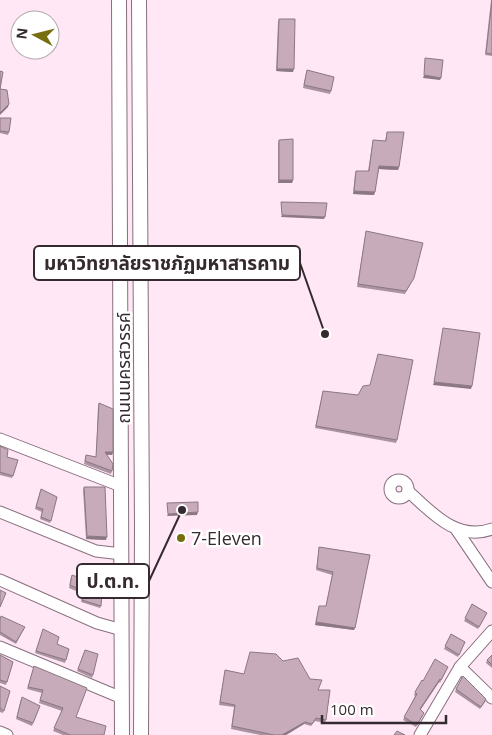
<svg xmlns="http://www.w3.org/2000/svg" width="492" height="735" viewBox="0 0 492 735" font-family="'Open Sans','Noto Sans Thai',sans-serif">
  <rect width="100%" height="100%" fill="#ffe7f5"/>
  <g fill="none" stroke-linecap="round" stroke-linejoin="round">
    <defs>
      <g id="minor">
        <polyline points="0,439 121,486"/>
        <circle cx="399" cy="489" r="9"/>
        <path d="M 408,491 C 431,512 457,542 492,529"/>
        <polyline points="0,512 96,551 122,554"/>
        <polyline points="456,529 492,582"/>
        <polyline points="0,580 97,623 122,630"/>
        <polyline points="0,647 122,698"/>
        <polyline points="460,667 492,698"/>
        <polyline points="0,732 7,735"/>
        <polyline points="420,735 460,667 492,631"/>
      </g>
      <g id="major">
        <polyline points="119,0 122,735"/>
        <polyline points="139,0 142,526 141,735"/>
      </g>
    </defs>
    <use href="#minor" stroke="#886e7e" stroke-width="13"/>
    <use href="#major" stroke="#886e7e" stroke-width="16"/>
    <use href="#minor" stroke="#fff" stroke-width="11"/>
    <use href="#major" stroke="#fff" stroke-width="14"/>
  </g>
  <g fill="#ab93a1">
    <polygon points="491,0 492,0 492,56 485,55"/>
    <polygon points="279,19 293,72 276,71 278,22"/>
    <polygon points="306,73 331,91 330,94 303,88"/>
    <polygon points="0,118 9,132 8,135 0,133"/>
    <polygon points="387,132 399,167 398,170 379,169 374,195 353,194 355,174 356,171 368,171 373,140 385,141"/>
    <polygon points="279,140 293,180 292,183 278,183 278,143"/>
    <polygon points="366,231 414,278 405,294 357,287"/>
    <polygon points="323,391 397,440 396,443 315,428"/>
    <polygon points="99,403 113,452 112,455 107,455 112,471 111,474 84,464 86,455 96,457 98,406"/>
    <polygon points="0,446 7,457 18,460 12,478 0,475"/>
    <polygon points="84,487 106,540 86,539 83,490"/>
    <polygon points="41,489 57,497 50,523 40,519 42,512 35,509"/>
    <polygon points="319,547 370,555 354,630 315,625 319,606 326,606 332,575 316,570"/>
    <polygon points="87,566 101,606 100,608 81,602 83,594 69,588 71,577 86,579"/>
    <polygon points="472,604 487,613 478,629 464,621"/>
    <polygon points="0,620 24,629 16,644 0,635"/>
    <polygon points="43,629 57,644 69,649 65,663 35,653"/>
    <polygon points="451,634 465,642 458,657 444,649"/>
    <polygon points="85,650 93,675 92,678 77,671"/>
    <polygon points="0,655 13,662 6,685 0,683"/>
    <polygon points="492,655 492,668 486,663 487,660"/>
    <polygon points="283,661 310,679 318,690 326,720 325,723 315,721 311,726 304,724 286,735 260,735 231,729 234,707 219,705 225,670 243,674"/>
    <polygon points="34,666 76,717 104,735 63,735 53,731 62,711 39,703 42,693 27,689"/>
    <polygon points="448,667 440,683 439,682 420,710 423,715 416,727 403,720 415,696 414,695 415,692 423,681"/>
    <polygon points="0,686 10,691 3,713 0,712"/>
    <polygon points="456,689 486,699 485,702 480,709 455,692"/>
    <polygon points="21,699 40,706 32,726 16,719"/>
  </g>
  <g fill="#8b7883">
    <polygon points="277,69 294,69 293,72 276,71"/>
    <polygon points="424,75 441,78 440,80 423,78"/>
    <polygon points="9,104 8,107 0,115 0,113"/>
    <polygon points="379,166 399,167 398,170 378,169"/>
    <polygon points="279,180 293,180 292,183 278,183"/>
    <polygon points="354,191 375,192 374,195 353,194"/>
    <polygon points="282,215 325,217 324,219 281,217"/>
    <polygon points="434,382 472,386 471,389 433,385"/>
    <polygon points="105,452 113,452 112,455 104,454"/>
    <polygon points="198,512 197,515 167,516 168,514"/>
    <polygon points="87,536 107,537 106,540 86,539"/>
    <polygon points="316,622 355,628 354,630 315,625"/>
    <polygon points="440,679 439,682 419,712 420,709"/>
    <polygon points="305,722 304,724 286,735 282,735"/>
  </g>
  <g fill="#c7abbb" stroke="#8b7883">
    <polygon points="492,0 492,54 486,53"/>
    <polygon points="279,19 295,19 294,69 277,69"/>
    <polygon points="425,58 443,60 441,78 424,75"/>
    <polygon points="307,70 334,77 331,91 304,85"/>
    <polygon points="0,71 3,72 0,89 7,90 9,104 0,113"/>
    <polygon points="0,118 11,118 9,132 0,131"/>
    <polygon points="387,132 404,132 399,167 379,166 375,192 354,191 356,171 369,171 373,140 386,141"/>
    <polygon points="293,139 293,180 279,180 279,140"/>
    <polygon points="281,202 327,203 325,217 282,215"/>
    <polygon points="366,231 423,243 414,278 406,291 358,284"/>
    <polygon points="443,328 480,333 472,386 434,382"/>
    <polygon points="378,354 413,360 397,440 316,426 323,391 358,395 363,386 370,385"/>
    <polygon points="99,403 113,409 113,452 105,452 113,464 112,471 85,461 86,455 96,457"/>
    <polygon points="0,446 8,450 7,457 18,460 13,476 0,472"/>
    <polygon points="84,487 105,487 107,537 87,536"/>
    <polygon points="41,489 57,497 51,521 41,517 43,509 36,507"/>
    <polygon points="198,502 198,512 168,514 167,503"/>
    <polygon points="319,547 370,555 355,628 316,622 319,606 326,606 333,572 317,568"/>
    <polygon points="87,566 104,567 101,606 82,600 84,591 70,585 72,575 86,580"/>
    <polygon points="0,590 6,593 0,607"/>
    <polygon points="472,604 487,613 479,627 465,618"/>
    <polygon points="1,616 25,627 16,642 0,632 0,620"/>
    <polygon points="43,629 59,637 57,644 69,649 66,660 36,651"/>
    <polygon points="451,634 465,642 459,655 445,646"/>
    <polygon points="85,650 98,654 93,675 78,669"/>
    <polygon points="250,652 276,654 283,661 298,658 310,679 322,680 318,690 330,690 326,720 316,718 312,724 305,722 282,735 274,735 232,726 235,705 220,702 225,670 244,674"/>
    <polygon points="0,655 13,662 7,682 0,680"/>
    <polygon points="492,655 492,665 487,660"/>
    <polygon points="435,659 448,667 441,680 440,679 420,709 424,713 417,725 404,717 417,694 415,692 422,680 423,681"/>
    <polygon points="34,666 87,688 76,717 106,726 104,735 70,735 54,728 63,708 40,700 43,690 28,687"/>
    <polygon points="463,676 486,699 481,707 456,689"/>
    <polygon points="0,686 10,691 4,711 0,708"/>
    <polygon points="22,697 40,706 33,723 17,717"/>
    <polygon points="397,731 405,735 394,735"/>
  </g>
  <circle fill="#776f0f" stroke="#fff" stroke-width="2" cx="181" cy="538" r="5"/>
  <g text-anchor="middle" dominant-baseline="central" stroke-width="5" stroke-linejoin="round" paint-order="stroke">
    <g font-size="18" fill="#342a30" stroke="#fff">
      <text transform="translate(123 368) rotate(-90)">ถนนนครสวรรค์</text>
    </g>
    <g font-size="18" fill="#342a30" stroke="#fff" text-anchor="start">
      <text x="191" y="538">7-Eleven</text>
    </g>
  </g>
  <path fill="none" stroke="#342a30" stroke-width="2" d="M325 334L300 263M182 510L149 581"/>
  <g fill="#342a30" stroke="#fff" stroke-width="2">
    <circle cx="325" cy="334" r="5"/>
    <circle cx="182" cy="510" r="5"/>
  </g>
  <g fill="#fff" stroke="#342a30" stroke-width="2">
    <rect x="34" y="246" width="266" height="34" rx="5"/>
    <rect x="77" y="564" width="72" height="34" rx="5"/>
  </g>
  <g font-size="19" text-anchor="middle" font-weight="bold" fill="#342a30">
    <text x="167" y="270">มหาวิทยาลัยราชภัฏมหาสารคาม</text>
    <text x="113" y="588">ป.ต.ท.</text>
  </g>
  <g transform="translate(35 35) rotate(277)"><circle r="24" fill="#ffffff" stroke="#aeaaac"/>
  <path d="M0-4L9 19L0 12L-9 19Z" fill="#776f0f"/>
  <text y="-8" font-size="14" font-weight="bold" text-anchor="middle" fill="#342a30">N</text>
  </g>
  <path d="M322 715v8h124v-8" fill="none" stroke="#342a30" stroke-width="2.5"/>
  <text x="330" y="715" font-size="15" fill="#342a30" stroke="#ffffff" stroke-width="4" paint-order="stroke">100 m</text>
</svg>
